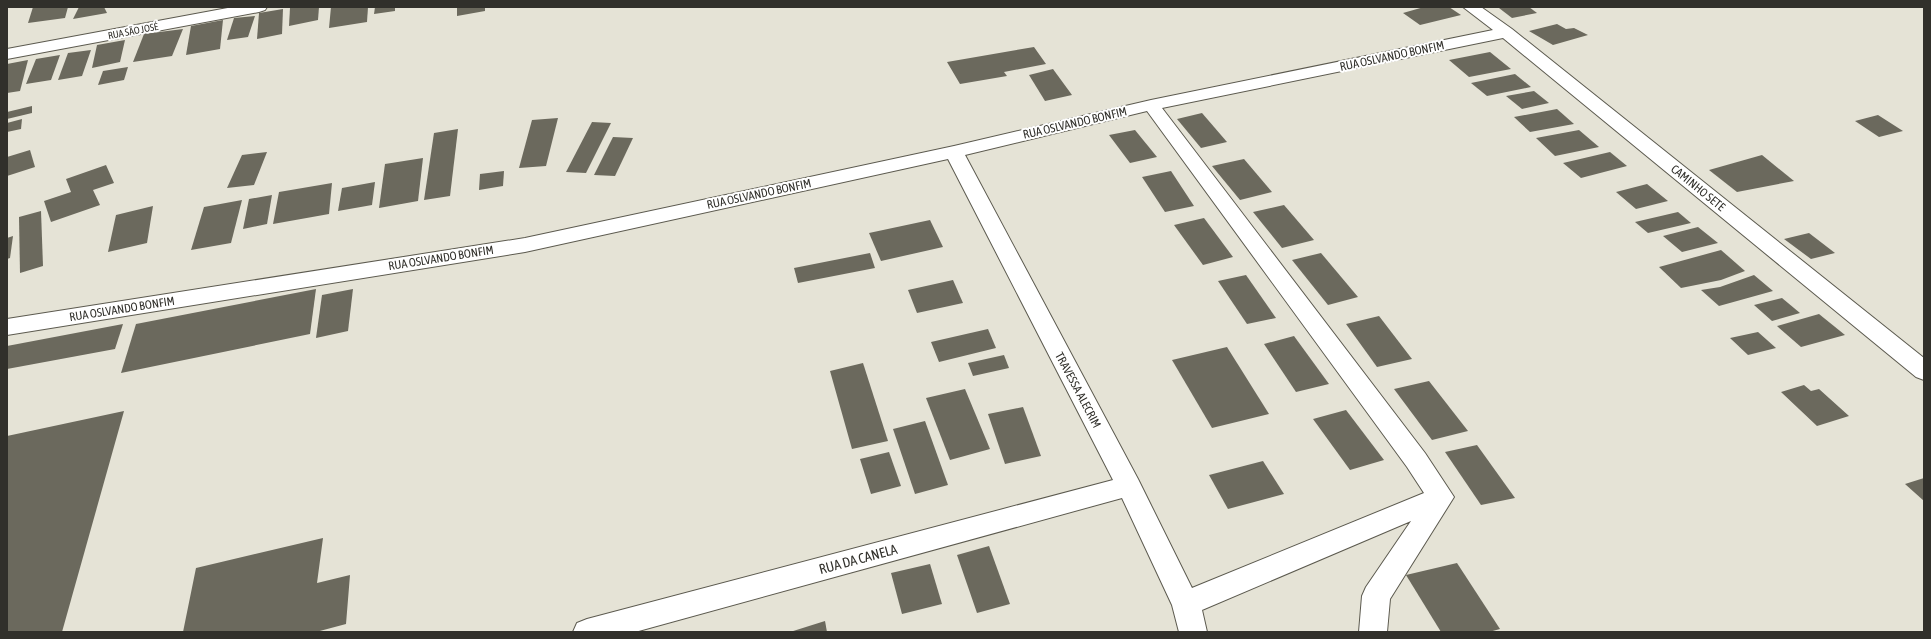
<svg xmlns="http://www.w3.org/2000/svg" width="1931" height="639" viewBox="0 0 1931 639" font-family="'Asap Condensed',sans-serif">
  <rect width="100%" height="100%" fill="#e5e3d6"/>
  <g fill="#6b695d">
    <polygon points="33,7 68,7 65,18 28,23"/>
    <polygon points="79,7 104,7 107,13 73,19"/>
    <polygon points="298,7 319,7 318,20 289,26 290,8"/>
    <polygon points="331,7 368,7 367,22 329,28"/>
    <polygon points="375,7 395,7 395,11 374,14"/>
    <polygon points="457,7 485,7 485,11 457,16"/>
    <polygon points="1424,7 1449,7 1461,15 1420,25 1403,13"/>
    <polygon points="1503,7 1529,7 1537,13 1512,18 1499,8"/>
    <polygon points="283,9 282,34 257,39 259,13"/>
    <polygon points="255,16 248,37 227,40 234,18"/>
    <polygon points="223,20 220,49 186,55 191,26"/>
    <polygon points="1557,24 1566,29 1574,28 1588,35 1553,45 1529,31"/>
    <polygon points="183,29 172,56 133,62 144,34"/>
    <polygon points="125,40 120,62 92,68 97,45"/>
    <polygon points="1034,47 1046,64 1004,72 1007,76 960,84 947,62"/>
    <polygon points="91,50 82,76 58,80 68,53"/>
    <polygon points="1490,52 1511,69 1469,77 1449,60"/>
    <polygon points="60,55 51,80 26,84 36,59"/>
    <polygon points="28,60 20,91 7,93 7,64"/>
    <polygon points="128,67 124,80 98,85 103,71"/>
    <polygon points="1053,69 1072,95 1045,101 1029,75"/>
    <polygon points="1515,74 1531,87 1487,96 1471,83"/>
    <polygon points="1534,91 1549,103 1522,109 1506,96"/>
    <polygon points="32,106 32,113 7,119 7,112"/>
    <polygon points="1557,109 1574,124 1530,132 1514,117"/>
    <polygon points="1202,113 1227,142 1201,148 1177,119"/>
    <polygon points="1878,115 1903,131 1879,137 1855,121"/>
    <polygon points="558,118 546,166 519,168 532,120"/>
    <polygon points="22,119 21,129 7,132 7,123"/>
    <polygon points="592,122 611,123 586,173 566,172"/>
    <polygon points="458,129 450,196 424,200 434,133"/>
    <polygon points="1135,130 1157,157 1130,163 1109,135"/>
    <polygon points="1579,130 1599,147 1555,156 1536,138"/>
    <polygon points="613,137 633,138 615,176 594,175"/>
    <polygon points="30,150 35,167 7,176 7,157"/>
    <polygon points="267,152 254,185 227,188 242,155"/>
    <polygon points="1610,152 1627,166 1581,178 1563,163"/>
    <polygon points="1762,155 1794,181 1737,192 1709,170"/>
    <polygon points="423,158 418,201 379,208 385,164"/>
    <polygon points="1244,159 1272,192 1240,200 1212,166"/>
    <polygon points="106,165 114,183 93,190 100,205 51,222 44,201 71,192 66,179"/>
    <polygon points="504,171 503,186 479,190 480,174"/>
    <polygon points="1171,171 1194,206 1165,212 1142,177"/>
    <polygon points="375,182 372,205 338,211 342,188"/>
    <polygon points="332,183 329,214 273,224 279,192"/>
    <polygon points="1647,184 1668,201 1636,209 1616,192"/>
    <polygon points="272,195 267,224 243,229 249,199"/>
    <polygon points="242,200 231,243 191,250 204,207"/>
    <polygon points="1284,205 1314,240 1282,248 1253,212"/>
    <polygon points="153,206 147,243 108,252 116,215"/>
    <polygon points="41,211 43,266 20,273 19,217"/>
    <polygon points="1678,212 1691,223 1648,233 1635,222"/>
    <polygon points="1204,218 1233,257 1203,265 1174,225"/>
    <polygon points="930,220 943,247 881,261 869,233"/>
    <polygon points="1698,227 1718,243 1682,252 1663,236"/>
    <polygon points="1809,233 1835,253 1811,259 1784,239"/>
    <polygon points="13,236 10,258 7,259 7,238"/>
    <polygon points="1721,250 1745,271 1721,280 1681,288 1659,267"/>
    <polygon points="870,253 875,268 798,283 794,268"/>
    <polygon points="1321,253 1358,297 1328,305 1292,260"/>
    <polygon points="1246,275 1276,318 1247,324 1218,281"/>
    <polygon points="1754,275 1773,291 1719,306 1701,290 1720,287"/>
    <polygon points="953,280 963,303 917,313 908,290"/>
    <polygon points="316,289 310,334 121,373 136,324"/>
    <polygon points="353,289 348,331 316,338 322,295"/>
    <polygon points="1782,298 1800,313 1772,321 1754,305"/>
    <polygon points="1819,314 1845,335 1801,347 1777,326"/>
    <polygon points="1379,316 1412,359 1377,367 1346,324"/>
    <polygon points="123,324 115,349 7,369 7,346"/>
    <polygon points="988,329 996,348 939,362 931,342"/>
    <polygon points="1758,332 1776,348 1748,355 1730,338"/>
    <polygon points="1294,336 1329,384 1296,392 1264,344"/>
    <polygon points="1227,347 1269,414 1212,428 1172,360"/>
    <polygon points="1004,355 1009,368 973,376 968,363"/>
    <polygon points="863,363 888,441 852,449 830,371"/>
    <polygon points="1429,381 1468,431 1432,440 1394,389"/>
    <polygon points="1804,385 1811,391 1819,389 1849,416 1817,426 1781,392"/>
    <polygon points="965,389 990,449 950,460 926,398"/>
    <polygon points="1023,407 1041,456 1005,464 988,414"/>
    <polygon points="1346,410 1384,460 1350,470 1313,419"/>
    <polygon points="124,411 62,632 7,632 7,436"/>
    <polygon points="925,421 948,485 915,494 893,429"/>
    <polygon points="1477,445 1515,498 1481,505 1445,452"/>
    <polygon points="889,452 901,486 871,494 860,459"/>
    <polygon points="1263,461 1284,494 1228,509 1209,475"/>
    <polygon points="1924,478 1924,501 1905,484"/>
    <polygon points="323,538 317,583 350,575 346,624 316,632 183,632 196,568"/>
    <polygon points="989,546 1010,604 977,613 957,555"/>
    <polygon points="1457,563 1500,629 1489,632 1441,632 1406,575"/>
    <polygon points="930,564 942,604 902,614 891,573"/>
    <polygon points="825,621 827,632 790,632"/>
  </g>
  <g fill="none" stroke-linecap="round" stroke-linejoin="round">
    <defs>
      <g id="street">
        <polygon points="233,7 267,7 265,10 259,12 7,59 7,49"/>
        <path d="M 1463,7 L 1481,7 L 1512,29 L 1924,358 L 1924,380 L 1916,377 L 1503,38 L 1162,108 L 1425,453 L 1454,497 L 1390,599 L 1387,632 L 1359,632 L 1362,596 L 1366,587 L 1411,521 L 1202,610 L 1207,632 L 1179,632 L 1172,605 L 1122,498 L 635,632 L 573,632 L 577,623 L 587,619 L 1113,480 L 948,159 L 525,252 L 7,335 L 7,319 L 525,238 L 954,146 L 1151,100 L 1493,30 ZM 1147,111 L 1407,467 L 1424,493 L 1192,588 L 1138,479 L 965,155 Z"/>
      </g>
    </defs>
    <use href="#street" stroke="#5c5a4f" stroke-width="2"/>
    <use href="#street" fill="#fff" fill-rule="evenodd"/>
  </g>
  <g text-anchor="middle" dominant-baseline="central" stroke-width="4" stroke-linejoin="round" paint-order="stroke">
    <g font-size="10" fill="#31302b" stroke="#fff">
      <text transform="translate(133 31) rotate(-11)">RUA SÃO JOSÉ</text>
    </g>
    <g font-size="12" fill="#31302b" stroke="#fff">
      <text transform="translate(1392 56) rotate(-12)">RUA OSLVANDO BONFIM</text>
      <text transform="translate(1075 123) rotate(-13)">RUA OSLVANDO BONFIM</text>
      <text transform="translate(1698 188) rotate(39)">CAMINHO SETE</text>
      <text transform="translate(759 194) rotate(-12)">RUA OSLVANDO BONFIM</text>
      <text transform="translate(441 258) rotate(-9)">RUA OSLVANDO BONFIM</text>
      <text transform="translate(122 309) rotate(-9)">RUA OSLVANDO BONFIM</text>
      <text transform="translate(1078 390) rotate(62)">TRAVESSA ALECRIM</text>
    </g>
    <g font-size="14" fill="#31302b" stroke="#fff">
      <text transform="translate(858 559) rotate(-15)">RUA DA CANELA</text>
    </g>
  </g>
  <rect width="1931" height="639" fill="none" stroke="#31302b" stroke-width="16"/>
</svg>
